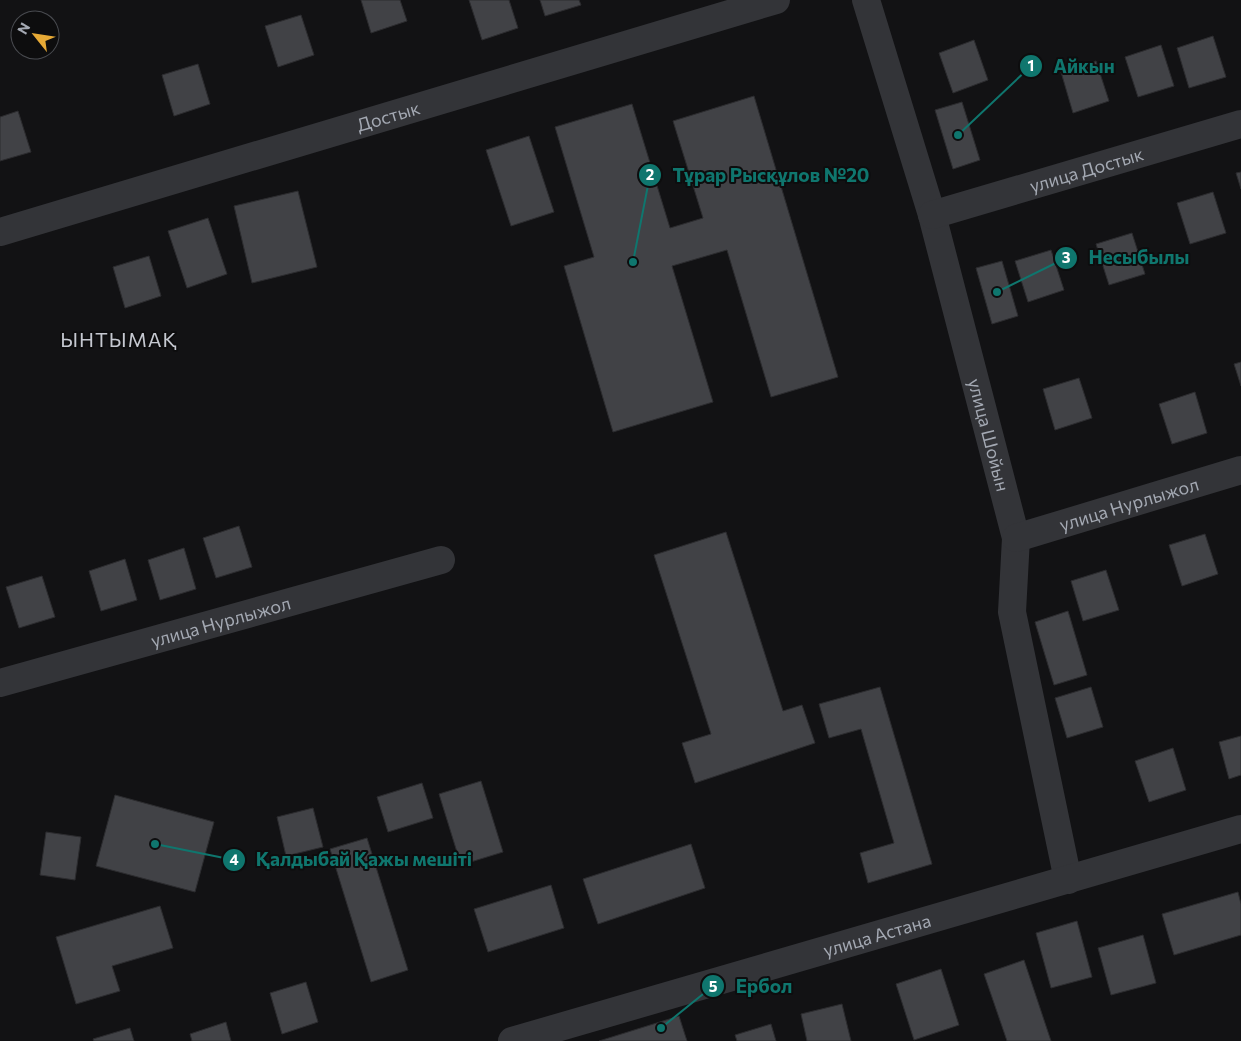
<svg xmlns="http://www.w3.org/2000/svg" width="1241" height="1041" viewBox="0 0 1241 1041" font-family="Commissioner,sans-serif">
  <rect width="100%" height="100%" fill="#121214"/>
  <g fill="#414246" stroke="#2c2c2f">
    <polygon points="361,0 400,0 407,21 371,33"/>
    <polygon points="469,0 509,0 518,28 482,40"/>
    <polygon points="540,0 579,0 581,5 545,16"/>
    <polygon points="301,15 314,55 278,67 265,26"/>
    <polygon points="1213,36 1226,77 1189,88 1177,48"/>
    <polygon points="974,40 988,80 953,93 939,53"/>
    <polygon points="1161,45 1174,86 1138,97 1125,57"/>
    <polygon points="1096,61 1109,101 1073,113 1061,72"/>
    <polygon points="198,64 210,104 174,116 162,75"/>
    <polygon points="754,96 838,377 771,397 727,250 672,266 713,402 613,432 564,266 594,257 555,127 632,104 670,228 703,218 673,121"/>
    <polygon points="962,102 980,160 953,169 935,110"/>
    <polygon points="18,111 31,152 0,161 0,117"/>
    <polygon points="529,136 554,212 511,226 486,150"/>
    <polygon points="1241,172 1241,189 1236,173"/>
    <polygon points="298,191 317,267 252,283 234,206"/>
    <polygon points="1213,192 1226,233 1190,244 1177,203"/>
    <polygon points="208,218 227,274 187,288 168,231"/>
    <polygon points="1132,233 1145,274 1109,285 1096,244"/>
    <polygon points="1051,250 1064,290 1028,302 1015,261"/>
    <polygon points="149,256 161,296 125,308 113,267"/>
    <polygon points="1002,261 1018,316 992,324 976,268"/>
    <polygon points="1241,362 1241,386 1234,364"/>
    <polygon points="1079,378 1092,418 1055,430 1043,389"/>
    <polygon points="1195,392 1207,433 1172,444 1159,404"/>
    <polygon points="239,526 252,567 216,578 203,538"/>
    <polygon points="726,532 783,711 802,705 815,743 695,783 682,743 711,734 654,555"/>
    <polygon points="1205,534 1218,574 1182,586 1169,545"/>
    <polygon points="184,548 196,589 160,600 148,560"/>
    <polygon points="125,559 137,600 101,611 89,571"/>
    <polygon points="1106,570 1119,610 1083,621 1071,581"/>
    <polygon points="42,576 55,617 19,628 6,587"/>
    <polygon points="1068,611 1087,675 1054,685 1035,622"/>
    <polygon points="880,687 932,864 868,883 860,853 894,843 861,729 829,738 819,704"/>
    <polygon points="1091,687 1103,727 1067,738 1055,698"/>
    <polygon points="1241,736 1241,775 1229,779 1219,742"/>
    <polygon points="1173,748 1186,790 1149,802 1135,761"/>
    <polygon points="481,781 503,852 461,865 439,794"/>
    <polygon points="422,783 433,818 388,832 377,797"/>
    <polygon points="115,795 214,822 195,892 96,866"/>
    <polygon points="313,808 323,847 286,856 277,817"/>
    <polygon points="46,832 81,837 75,880 40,875"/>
    <polygon points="367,838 408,970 371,982 330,849"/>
    <polygon points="691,844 705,888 598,924 583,879"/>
    <polygon points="551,885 564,928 488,952 474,909"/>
    <polygon points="1238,892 1241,904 1241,935 1174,955 1162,914"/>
    <polygon points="160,906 173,948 112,966 120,991 76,1004 56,937"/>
    <polygon points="1077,921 1092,977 1051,988 1036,933"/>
    <polygon points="1143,935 1156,983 1111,995 1098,948"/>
    <polygon points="1024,960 1051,1041 1007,1041 984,974"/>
    <polygon points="941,969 959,1025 914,1040 896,984"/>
    <polygon points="306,982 318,1022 282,1034 270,993"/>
    <polygon points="842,1004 851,1041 807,1041 801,1014"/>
    <polygon points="679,1016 687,1041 599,1041"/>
    <polygon points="226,1022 231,1041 192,1041 190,1034"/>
    <polygon points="771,1024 776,1041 737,1041 735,1035"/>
    <polygon points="130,1028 134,1041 94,1041 93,1039"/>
  </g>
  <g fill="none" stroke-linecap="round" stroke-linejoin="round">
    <g stroke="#333438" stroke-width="28">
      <path id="s1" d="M 866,0 L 932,215 L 1016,538 L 1012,612 L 1068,880"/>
      <path id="s2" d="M 932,215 L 1241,124"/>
      <path id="s3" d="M 0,232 L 776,0"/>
      <path id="s4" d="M 1016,538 L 1241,470"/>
      <path id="s5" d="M 0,683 L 441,560"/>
      <path id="s6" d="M 512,1041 L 1241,829"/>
    </g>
  </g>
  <g text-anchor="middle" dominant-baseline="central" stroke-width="4" stroke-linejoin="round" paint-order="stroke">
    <g font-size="18" fill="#a4a9b3" stroke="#0d0d0e">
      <text stroke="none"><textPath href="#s3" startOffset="405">Достык</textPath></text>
      <text stroke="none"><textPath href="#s2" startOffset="161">улица Достык</textPath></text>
      <text stroke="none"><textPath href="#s1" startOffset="452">улица Шойын</textPath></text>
      <text stroke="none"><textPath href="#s4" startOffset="118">улица Нурлыжол</textPath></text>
      <text stroke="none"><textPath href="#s5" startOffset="229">улица Нурлыжол</textPath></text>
      <text stroke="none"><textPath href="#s6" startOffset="380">улица Астана</textPath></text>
    </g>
    <g font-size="20" letter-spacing="1" fill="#c5c8d0" stroke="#0d0d0e">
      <text x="119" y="339">ЫНТЫМАҚ</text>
    </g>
  </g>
  <path fill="none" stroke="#0f766e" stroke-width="2" d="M958 135L1031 66M633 262L650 175M997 292L1066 258M155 844L234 860M661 1028L713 986"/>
  <g fill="#0f766e" stroke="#0d0d0e" stroke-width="2">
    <circle cx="958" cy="135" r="5"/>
    <circle cx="633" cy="262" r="5"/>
    <circle cx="997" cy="292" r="5"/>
    <circle cx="155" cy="844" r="5"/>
    <circle cx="661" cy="1028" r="5"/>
    <circle cx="1031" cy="66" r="12"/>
    <circle cx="650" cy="175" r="12"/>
    <circle cx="1066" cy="258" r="12"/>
    <circle cx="234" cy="860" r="12"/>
    <circle cx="713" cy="986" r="12"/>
  </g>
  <g font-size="15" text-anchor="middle" font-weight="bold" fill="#fff">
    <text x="1031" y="71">1</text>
    <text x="650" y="180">2</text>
    <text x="1066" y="263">3</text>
    <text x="234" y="865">4</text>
    <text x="713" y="992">5</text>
  </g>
  <g font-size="19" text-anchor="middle" font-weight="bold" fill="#0f766e" stroke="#0d0d0e" stroke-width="4" stroke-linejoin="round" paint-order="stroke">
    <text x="1084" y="73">Айкын</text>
    <text x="771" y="182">Тұрар Рысқұлов №20</text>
    <text x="1139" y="264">Несыбылы</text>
    <text x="364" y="866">Қалдыбай Қажы мешіті</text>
    <text x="764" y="993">Ербол</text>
  </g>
  <g transform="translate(35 35) rotate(300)"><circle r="24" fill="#0d0d0e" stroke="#494b50"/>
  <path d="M0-4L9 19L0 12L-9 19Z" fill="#e7aa36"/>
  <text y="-8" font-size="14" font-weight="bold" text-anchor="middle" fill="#a4a9b3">N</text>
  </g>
</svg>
